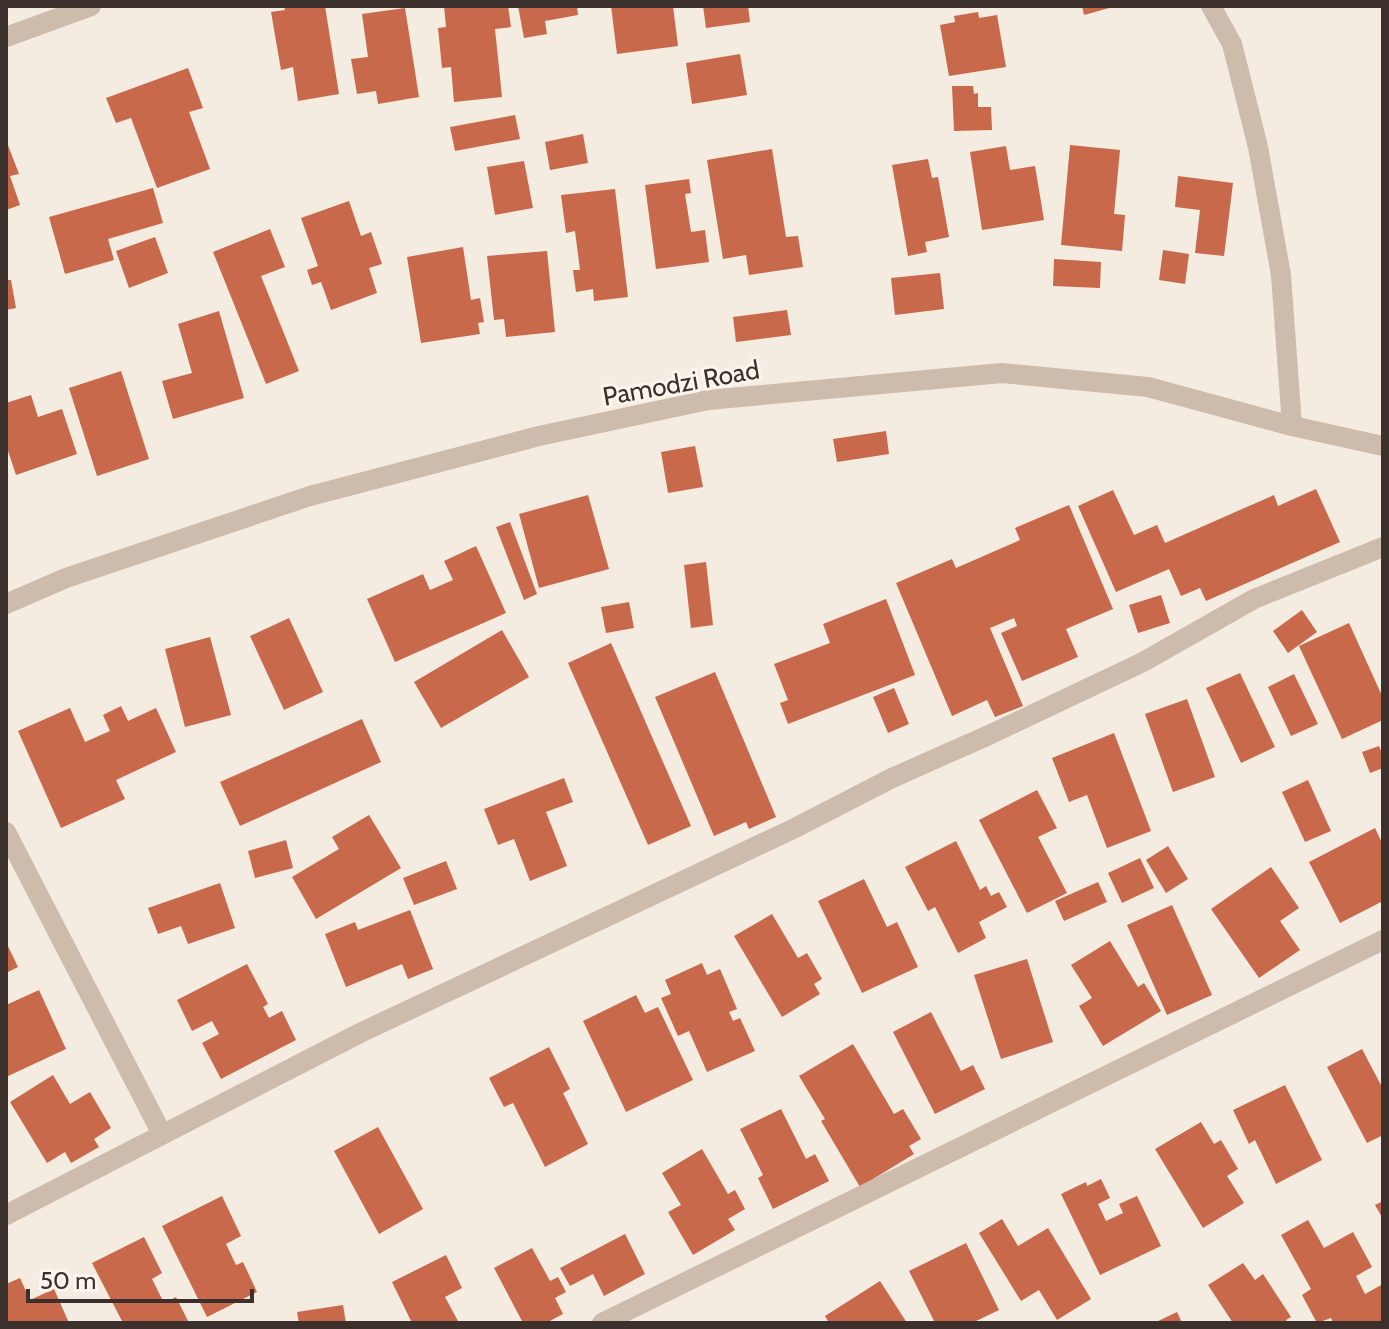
<svg xmlns="http://www.w3.org/2000/svg" width="1389" height="1329" viewBox="0 0 1389 1329" font-family="Cabin,sans-serif">
  <rect width="100%" height="100%" fill="#f4ebe1"/>
  <g fill="#c8694b">
    <polygon points="284,6 325,6 339,94 298,101 293,67 281,70 271,12 285,10"/>
    <polygon points="444,6 508,6 511,27 495,29 502,97 454,102 451,67 442,68 438,28 446,27"/>
    <polygon points="518,6 577,6 578,15 545,21 547,34 524,38"/>
    <polygon points="611,6 673,6 678,46 617,54"/>
    <polygon points="703,6 748,6 750,22 706,28"/>
    <polygon points="1082,6 1112,6 1113,7 1084,15"/>
    <polygon points="405,8 419,97 378,104 376,91 357,94 351,59 368,57 362,14"/>
    <polygon points="978,12 979,18 997,15 1006,67 949,76 940,25 955,22 954,16"/>
    <polygon points="740,54 747,95 692,104 686,63"/>
    <polygon points="188,68 203,108 189,112 210,169 157,188 131,118 116,123 106,98"/>
    <polygon points="952,86 973,86 974,94 978,93 978,107 991,107 992,130 954,131"/>
    <polygon points="515,115 520,139 455,151 450,127"/>
    <polygon points="583,134 588,163 550,170 545,142"/>
    <polygon points="6,140 19,174 10,176 20,205 6,210"/>
    <polygon points="1070,145 1120,150 1114,214 1125,215 1122,251 1061,245"/>
    <polygon points="1006,146 1010,170 1035,166 1044,220 982,230 970,152"/>
    <polygon points="772,149 786,237 798,236 803,267 749,275 746,255 723,259 707,160"/>
    <polygon points="928,159 932,178 938,177 949,237 925,242 927,252 908,256 892,165"/>
    <polygon points="524,161 533,208 495,215 487,167"/>
    <polygon points="1178,176 1233,183 1224,256 1195,253 1200,210 1175,207"/>
    <polygon points="689,179 691,193 685,194 691,232 705,230 709,262 656,269 645,185"/>
    <polygon points="153,188 163,223 108,239 114,260 65,274 49,217"/>
    <polygon points="615,189 628,297 594,301 593,289 576,292 573,270 580,270 575,231 566,233 561,195"/>
    <polygon points="349,201 361,236 371,232 382,264 369,268 377,293 331,310 321,282 312,285 307,270 318,266 301,218"/>
    <polygon points="270,229 285,267 261,276 299,371 266,384 213,252"/>
    <polygon points="155,237 168,273 129,288 116,251"/>
    <polygon points="463,247 471,300 480,298 484,322 478,323 480,334 421,343 407,257"/>
    <polygon points="1163,250 1189,254 1185,284 1159,280"/>
    <polygon points="547,251 555,332 506,337 504,319 494,320 487,256"/>
    <polygon points="1054,259 1101,262 1100,288 1053,286"/>
    <polygon points="940,273 944,309 895,315 891,278"/>
    <polygon points="6,280 11,280 16,308 6,310"/>
    <polygon points="787,310 791,335 736,342 733,317"/>
    <polygon points="219,311 244,398 173,419 162,381 192,373 178,324"/>
    <polygon points="121,371 149,459 97,476 69,388"/>
    <polygon points="31,395 38,417 62,409 77,454 16,475 6,445 6,403"/>
    <polygon points="886,431 889,454 837,462 833,439"/>
    <polygon points="695,446 703,487 668,493 661,452"/>
    <polygon points="1316,489 1340,542 1206,601 1200,588 1181,596 1169,569 1116,592 1078,506 1113,490 1134,535 1157,525 1165,543 1274,495 1278,506"/>
    <polygon points="588,495 609,569 539,588 519,514"/>
    <polygon points="1069,505 1113,609 1066,629 1078,657 1022,681 1001,633 1017,626 1014,618 990,628 1023,706 995,717 987,700 952,716 896,583 952,559 956,568 1020,540 1015,528"/>
    <polygon points="510,522 537,594 524,600 496,527"/>
    <polygon points="476,546 506,613 395,662 367,599 423,574 430,590 453,580 444,561"/>
    <polygon points="706,562 713,625 691,628 684,565"/>
    <polygon points="1161,595 1170,623 1138,633 1129,605"/>
    <polygon points="886,599 915,675 788,724 780,703 788,700 774,664 830,643 823,624"/>
    <polygon points="629,602 634,628 606,633 601,607"/>
    <polygon points="1302,610 1317,632 1288,653 1273,631"/>
    <polygon points="289,618 323,692 284,710 250,636"/>
    <polygon points="1349,623 1383,698 1383,720 1342,739 1299,646"/>
    <polygon points="502,630 529,677 441,728 414,682"/>
    <polygon points="210,637 231,715 185,727 165,649"/>
    <polygon points="611,643 691,826 648,845 568,663"/>
    <polygon points="715,672 776,817 749,829 746,822 714,836 655,697"/>
    <polygon points="1240,673 1275,747 1241,763 1206,688"/>
    <polygon points="1294,674 1318,724 1291,736 1268,687"/>
    <polygon points="894,688 909,724 888,733 873,697"/>
    <polygon points="1187,699 1215,777 1173,792 1145,714"/>
    <polygon points="121,706 128,721 156,708 176,752 116,780 125,799 61,828 18,731 70,708 85,742 110,731 103,715"/>
    <polygon points="362,719 381,762 240,826 220,782"/>
    <polygon points="1114,733 1151,831 1107,848 1087,795 1069,802 1052,758"/>
    <polygon points="1379,746 1383,755 1383,768 1370,773 1362,752"/>
    <polygon points="564,778 573,802 546,812 567,866 530,881 514,839 498,845 484,809"/>
    <polygon points="1308,780 1331,831 1305,842 1282,792"/>
    <polygon points="1037,790 1057,828 1038,837 1067,893 1027,913 979,820"/>
    <polygon points="369,815 401,868 316,919 292,877 339,849 332,837"/>
    <polygon points="1375,828 1383,845 1383,901 1340,923 1309,862"/>
    <polygon points="286,840 293,868 255,878 248,851"/>
    <polygon points="956,841 980,890 986,886 991,896 999,892 1007,907 979,922 986,938 958,953 935,907 928,911 905,867"/>
    <polygon points="1168,846 1188,879 1166,893 1146,860"/>
    <polygon points="1140,858 1154,888 1122,903 1108,873"/>
    <polygon points="446,861 457,889 414,905 403,878"/>
    <polygon points="1271,867 1299,908 1280,921 1300,950 1259,978 1211,909"/>
    <polygon points="864,879 887,927 897,922 918,967 862,993 818,901"/>
    <polygon points="1098,882 1107,902 1064,921 1055,901"/>
    <polygon points="220,883 235,928 188,944 181,926 158,934 148,908"/>
    <polygon points="1172,905 1212,995 1167,1015 1127,925"/>
    <polygon points="410,910 433,969 408,979 402,964 346,987 325,934 355,922 358,930"/>
    <polygon points="772,914 798,958 807,953 822,979 814,984 820,994 782,1017 734,936"/>
    <polygon points="1110,941 1138,987 1144,983 1161,1011 1103,1046 1079,1006 1092,998 1071,965"/>
    <polygon points="6,942 18,967 6,973"/>
    <polygon points="1027,959 1053,1042 1001,1059 974,975"/>
    <polygon points="702,963 707,975 720,969 737,1009 729,1012 733,1021 740,1018 755,1051 707,1072 689,1031 678,1036 661,998 671,994 665,980"/>
    <polygon points="247,964 268,1004 263,1007 269,1018 282,1011 296,1040 221,1079 202,1043 219,1034 212,1021 192,1031 177,1000"/>
    <polygon points="39,990 66,1049 6,1077 6,1005"/>
    <polygon points="636,995 645,1013 658,1007 693,1080 626,1112 583,1021"/>
    <polygon points="931,1012 961,1071 973,1065 985,1089 935,1114 893,1032"/>
    <polygon points="853,1044 894,1114 903,1109 921,1139 909,1146 914,1154 860,1187 821,1121 825,1119 799,1076"/>
    <polygon points="549,1047 570,1089 563,1093 588,1144 545,1167 513,1103 504,1107 489,1078"/>
    <polygon points="1362,1049 1383,1089 1383,1135 1367,1143 1327,1067"/>
    <polygon points="53,1075 70,1104 90,1092 111,1128 94,1139 99,1147 71,1163 65,1152 47,1163 10,1102"/>
    <polygon points="1285,1085 1322,1160 1276,1184 1255,1140 1249,1144 1233,1110"/>
    <polygon points="781,1109 806,1159 815,1154 829,1181 773,1209 758,1178 763,1175 740,1129"/>
    <polygon points="1201,1122 1214,1144 1221,1140 1238,1169 1227,1176 1244,1203 1203,1228 1155,1149"/>
    <polygon points="378,1127 423,1209 379,1234 334,1151"/>
    <polygon points="702,1149 728,1194 735,1190 745,1209 728,1219 735,1230 693,1255 668,1212 681,1205 662,1173"/>
    <polygon points="1101,1179 1110,1198 1098,1204 1106,1221 1123,1213 1119,1204 1137,1196 1161,1246 1100,1275 1061,1194 1086,1182 1087,1186"/>
    <polygon points="222,1196 241,1236 226,1244 236,1265 243,1262 257,1292 207,1317 162,1226"/>
    <polygon points="1383,1201 1383,1219 1375,1205"/>
    <polygon points="1002,1219 1018,1246 1048,1228 1091,1299 1057,1320 1039,1290 1021,1301 979,1233"/>
    <polygon points="1308,1220 1324,1248 1353,1232 1372,1267 1356,1276 1365,1294 1383,1284 1383,1323 1333,1323 1331,1318 1317,1323 1302,1295 1311,1289 1281,1235"/>
    <polygon points="625,1234 645,1274 604,1296 593,1274 570,1286 560,1268"/>
    <polygon points="144,1237 162,1273 152,1279 164,1303 176,1297 188,1321 184,1323 123,1323 92,1263"/>
    <polygon points="966,1243 999,1310 972,1323 935,1323 909,1271"/>
    <polygon points="532,1248 550,1281 558,1277 566,1292 555,1298 563,1314 546,1323 523,1323 494,1268"/>
    <polygon points="446,1255 462,1288 445,1297 459,1323 412,1323 392,1282"/>
    <polygon points="1243,1263 1255,1280 1263,1274 1291,1317 1286,1320 1288,1323 1233,1323 1208,1285"/>
    <polygon points="20,1278 30,1300 54,1289 69,1323 6,1323 6,1284"/>
    <polygon points="880,1281 907,1323 829,1323 825,1316"/>
    <polygon points="343,1305 346,1323 299,1323 297,1312"/>
    <polygon points="1177,1312 1182,1323 1154,1323"/>
  </g>
  <g fill="none" stroke-linecap="round" stroke-linejoin="round">
    <g stroke="#cdbbac" stroke-width="20">
      <polyline points="1211,6 1232,44 1258,147 1281,275 1292,426"/>
      <polyline points="6,37 91,6"/>
      <polyline points="6,604 66,578 310,496 539,436 708,400 1002,373 1148,387 1292,426 1383,446"/>
      <polyline points="6,832 162,1134"/>
      <polyline points="6,1215 360,1033 793,829 892,778 989,735 1143,662 1254,599 1383,547"/>
      <polyline points="602,1323 1383,940"/>
    </g>
  </g>
  <g text-anchor="middle" dominant-baseline="central" stroke-width="6" stroke-linejoin="round" paint-order="stroke">
    <g font-size="26" fill="#3b302b" stroke="#fbf5ee">
      <text transform="translate(681 383) rotate(-10)">Pamodzi Road</text>
    </g>
  </g>
  <rect width="1389" height="1329" fill="none" stroke="#3b302b" stroke-width="16"/>
  <path d="M28 1289v12h224v-12" fill="none" stroke="#3b302b" stroke-width="4"/>
  <text x="40" y="1289" font-size="24" fill="#3b302b" stroke="#fbf5ee" stroke-width="6" paint-order="stroke">50 m</text>
</svg>
